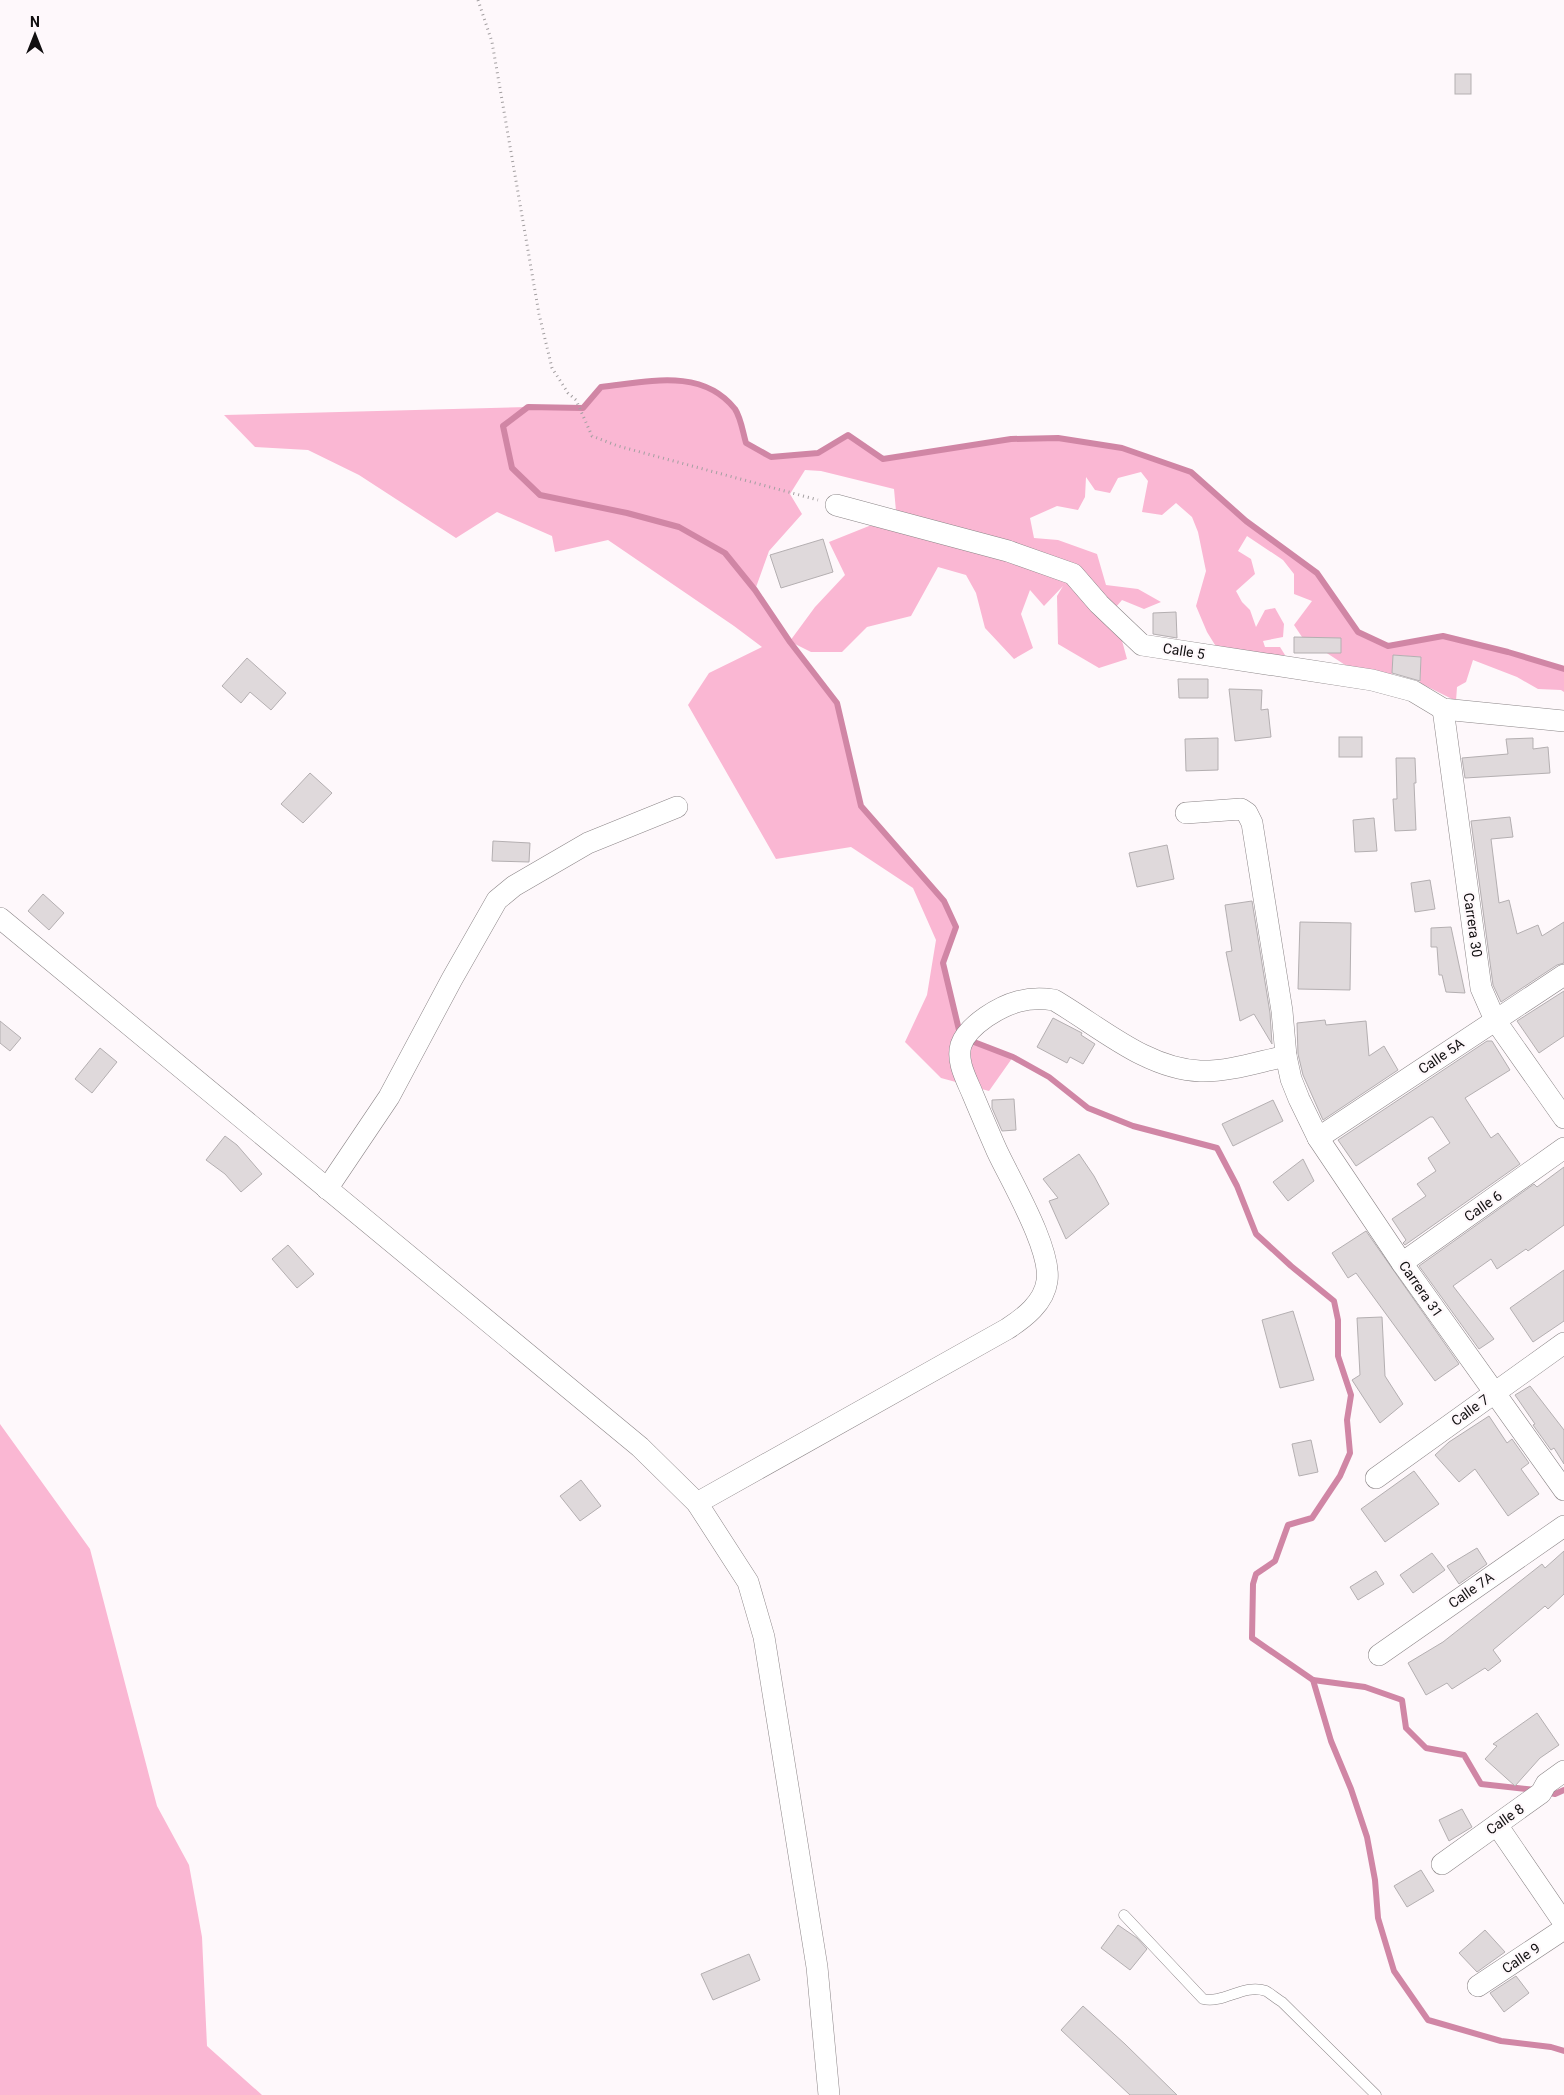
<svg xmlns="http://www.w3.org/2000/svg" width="1564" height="2095" viewBox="0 0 1564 2095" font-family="Roboto,sans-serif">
  <rect width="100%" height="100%" fill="#fef8fb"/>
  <g fill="#fab7d3" fill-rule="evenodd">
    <path d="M 675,379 L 711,387 L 736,410 L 746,442 L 771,457 L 818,453 L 848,435 L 883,459 L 1011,439 L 1058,438 L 1122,448 L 1191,472 L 1246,521 L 1317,573 L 1358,632 L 1388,646 L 1443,636 L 1508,652 L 1564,669 L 1564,692 L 1561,690 L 1538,689 L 1517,677 L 1473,660 L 1466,682 L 1457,687 L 1456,701 L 1420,683 L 1421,657 L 1393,655 L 1392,676 L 1356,672 L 1302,637 L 1294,625 L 1312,601 L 1294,594 L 1294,574 L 1283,560 L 1247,536 L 1238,551 L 1251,559 L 1255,574 L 1236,591 L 1242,602 L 1250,610 L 1256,627 L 1265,610 L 1275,608 L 1284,624 L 1283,637 L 1263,641 L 1265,647 L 1280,647 L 1285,655 L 1277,660 L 1220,653 L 1207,632 L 1196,606 L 1206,571 L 1198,532 L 1192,517 L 1176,503 L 1162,515 L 1142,512 L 1148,481 L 1141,472 L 1118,478 L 1110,493 L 1095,490 L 1086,477 L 1085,497 L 1078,510 L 1057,506 L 1030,518 L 1034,538 L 1058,540 L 1097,554 L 1106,585 L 1138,589 L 1161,602 L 1144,609 L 1122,600 L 1110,614 L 1121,637 L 1127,659 L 1099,668 L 1058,644 L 1057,596 L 1063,586 L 1044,606 L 1030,590 L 1021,614 L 1033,648 L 1014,659 L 985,628 L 976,593 L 966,575 L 938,567 L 911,616 L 867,627 L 842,652 L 811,652 L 791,642 L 837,703 L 861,806 L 944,901 L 956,927 L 943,963 L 959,1030 L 974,1042 L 1013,1057 L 989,1091 L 941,1078 L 905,1042 L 927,995 L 936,940 L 913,888 L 851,847 L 776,859 L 688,705 L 709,673 L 762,647 L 734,626 L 608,540 L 555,552 L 552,536 L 497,512 L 456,538 L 359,475 L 308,450 L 255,447 L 224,415 L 528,407 L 582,408 L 601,387 ZM 805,470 L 821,471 L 894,489 L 897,522 L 869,526 L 829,542 L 845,575 L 815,607 L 790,641 L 755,590 L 769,551 L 802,514 L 790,494 Z"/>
    <polygon points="0,1424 90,1549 157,1806 189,1865 202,1937 207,2046 262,2095 0,2095"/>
  </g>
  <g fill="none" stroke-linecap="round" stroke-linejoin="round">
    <g stroke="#d086a5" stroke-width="6">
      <path d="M 959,1030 L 943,963 L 956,927 L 944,901 L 861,806 L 837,703 L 790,642 L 755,590 L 725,553 L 679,527 L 627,513 L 540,495 L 512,468 L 503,426 L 528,407 L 583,408 L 601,387 C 647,382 702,367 735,409 C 741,418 743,433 746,443 L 771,457 L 818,453 L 848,435 L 883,459 L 1011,439 L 1058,438 L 1122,448 L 1191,472 L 1246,521 L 1317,573 L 1358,632 L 1388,646 L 1443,636 L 1508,652 L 1564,669"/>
      <polyline points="974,1042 1013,1057 1049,1077 1088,1108 1133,1126 1217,1148 1237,1186 1256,1234 1291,1266 1334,1301 1338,1320 1338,1356 1351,1395 1347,1420 1350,1453 1340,1476 1312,1518 1288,1525 1275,1561 1256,1574 1253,1584 1252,1638 1313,1680 1331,1741 1351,1789 1367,1837 1375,1880 1378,1918 1394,1971 1428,2020 1501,2041 1551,2047 1564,2051"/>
      <polyline points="1313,1680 1365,1687 1402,1700 1406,1728 1426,1748 1464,1755 1481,1784 1536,1790"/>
      <polyline points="1546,1792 1555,1794 1564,1790"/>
    </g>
  </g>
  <g fill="#dfd9db" stroke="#b4afb1">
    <rect x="1455" y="74" width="16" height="20"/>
    <polygon points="823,539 833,572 781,588 770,555"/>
    <polygon points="1176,612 1177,638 1153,634 1153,613"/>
    <polygon points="1294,637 1341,638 1341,653 1294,653"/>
    <polygon points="1393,655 1421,657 1420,681 1392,673"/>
    <polygon points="247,658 286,693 271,710 250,692 241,703 222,686"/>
    <polygon points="1178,679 1208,679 1208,698 1179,698"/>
    <polygon points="1229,689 1262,690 1261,710 1268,709 1271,737 1235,741"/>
    <rect x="1339" y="737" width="23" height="20"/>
    <polygon points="1218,738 1218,770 1186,771 1185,739"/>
    <polygon points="1533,738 1533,749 1548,747 1550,773 1465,778 1462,758 1508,754 1506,739"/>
    <polygon points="1396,758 1415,758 1416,783 1414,783 1416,830 1395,831 1393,799 1397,799"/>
    <polygon points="310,773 332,793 303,823 281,804"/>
    <polygon points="1510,817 1513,837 1491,839 1499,903 1509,900 1517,934 1538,925 1542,936 1564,922 1564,963 1557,965 1501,1002 1493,985 1471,821"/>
    <polygon points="1374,818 1377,851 1355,852 1353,820"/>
    <polygon points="493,841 530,843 529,862 492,861"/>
    <polygon points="1167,845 1174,879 1137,887 1129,853"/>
    <polygon points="1430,880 1435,909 1415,912 1411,883"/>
    <polygon points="43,894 64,913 49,930 28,911"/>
    <polygon points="1252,901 1270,1013 1272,1044 1254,1014 1240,1021 1226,952 1232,951 1225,905"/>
    <polygon points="1300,922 1351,923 1350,990 1298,989"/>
    <polygon points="1451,927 1465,993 1446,992 1442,975 1439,975 1437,947 1431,947 1431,928"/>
    <polygon points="1564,991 1564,1036 1539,1053 1517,1021"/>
    <polygon points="1053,1018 1082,1033 1081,1035 1095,1044 1083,1064 1070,1057 1067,1063 1037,1047"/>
    <polygon points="1325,1020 1326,1025 1366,1021 1369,1056 1384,1046 1398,1070 1323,1120 1303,1075 1298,1054 1297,1023"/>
    <polygon points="0,1021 21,1038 10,1051 0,1043"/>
    <polygon points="1487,1041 1492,1041 1510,1070 1465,1098 1491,1138 1498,1133 1520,1164 1405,1245 1403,1243 1406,1240 1392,1219 1426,1196 1417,1184 1436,1171 1428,1158 1450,1143 1433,1117 1430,1117 1356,1166 1338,1140"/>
    <polygon points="100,1048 117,1062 92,1093 75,1079"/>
    <polygon points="1014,1099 1016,1130 1002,1131 992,1108 992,1100"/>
    <polygon points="1273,1100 1283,1121 1233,1146 1222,1124"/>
    <polygon points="225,1136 237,1145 262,1174 241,1192 225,1174 206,1160"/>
    <polygon points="1079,1154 1094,1176 1109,1204 1066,1239 1049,1201 1058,1198 1043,1179"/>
    <polygon points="1303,1159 1314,1181 1288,1201 1273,1182"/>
    <polygon points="1564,1167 1564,1225 1528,1251 1526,1249 1497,1269 1491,1259 1453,1286 1494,1339 1479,1349 1419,1266 1534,1184 1537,1187"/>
    <polygon points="1366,1231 1459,1364 1435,1381 1356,1273 1348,1278 1332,1253"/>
    <polygon points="288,1245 314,1274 297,1288 272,1259"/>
    <polygon points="1564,1270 1564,1321 1533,1342 1510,1308"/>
    <polygon points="1293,1311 1314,1380 1280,1388 1262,1320"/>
    <polygon points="1382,1317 1385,1376 1403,1404 1380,1423 1352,1380 1360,1375 1357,1318"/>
    <polygon points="1530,1386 1564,1430 1564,1464 1554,1448 1551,1450 1533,1425 1535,1424 1515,1395"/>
    <polygon points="1489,1416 1507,1443 1512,1439 1529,1463 1521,1469 1539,1494 1508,1516 1475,1469 1459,1482 1435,1455 1449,1442"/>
    <polygon points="1311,1440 1318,1472 1299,1476 1292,1444"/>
    <polygon points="1414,1471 1439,1504 1385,1542 1361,1509"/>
    <polygon points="581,1480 601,1506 580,1521 560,1496"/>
    <polygon points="1477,1548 1487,1564 1459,1584 1447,1566"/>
    <polygon points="1564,1551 1564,1594 1548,1609 1545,1606 1493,1650 1501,1661 1488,1671 1485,1668 1452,1689 1447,1683 1426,1695 1408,1663 1443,1642 1542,1564 1545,1568"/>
    <polygon points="1432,1553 1445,1570 1413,1593 1400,1575"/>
    <polygon points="1376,1571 1384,1584 1358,1600 1350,1587"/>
    <polygon points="1537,1713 1559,1745 1540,1758 1515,1786 1485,1759 1497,1746 1493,1744"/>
    <polygon points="1462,1809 1472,1827 1449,1841 1439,1820"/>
    <polygon points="1421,1870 1434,1891 1407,1907 1394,1886"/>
    <polygon points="1118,1925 1137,1938 1147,1949 1130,1970 1101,1948"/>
    <polygon points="1485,1930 1505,1952 1477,1972 1459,1953"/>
    <polygon points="749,1954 760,1980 713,2000 701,1974"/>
    <polygon points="1516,1976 1529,1993 1504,2012 1490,1993"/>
    <polygon points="1083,2006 1125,2044 1177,2095 1130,2095 1061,2030"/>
  </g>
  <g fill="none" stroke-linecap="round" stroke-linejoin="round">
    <defs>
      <path id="service" d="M 1124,1915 L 1203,1999 C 1224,2004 1244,1983 1266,1991 C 1271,1994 1277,1999 1282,2002 L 1376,2095"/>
      <g id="minor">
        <polyline points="836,505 1008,551 1073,574 1099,604 1142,645 1372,680 1413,691 1443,709 1564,721"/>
        <polyline points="1443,709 1481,988 1495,1020 1564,1118"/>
        <polyline points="1186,813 1241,809 1247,813 1252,823 1282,1011 1286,1056 1291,1079 1299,1099 1318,1138 1402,1263 1564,1490"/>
        <polyline points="0,918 640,1447 697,1503 748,1582 764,1637 817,1967 829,2095"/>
        <polyline points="1318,1138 1564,975"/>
        <polyline points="327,1189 389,1097 452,979 497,900 514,886 588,843 677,807"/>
        <polyline points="1402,1263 1564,1148"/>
        <polyline points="1376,1478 1564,1343"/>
        <path d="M 697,1503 L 1007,1329 C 1024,1318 1044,1303 1047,1281 C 1052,1250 1011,1181 997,1151 C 989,1133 981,1114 973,1095 C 967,1080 956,1062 961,1045 C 965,1033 976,1024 986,1017 C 1008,1002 1028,996 1054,1000 C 1099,1026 1146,1069 1200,1071 C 1228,1072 1258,1062 1286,1056"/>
        <polyline points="1379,1655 1564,1526"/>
        <polyline points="1497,1825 1564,1923"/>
        <polyline points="1442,1864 1541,1793 1546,1784 1564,1771"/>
        <polyline points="1478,1986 1564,1929"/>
      </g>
    </defs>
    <use href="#service" stroke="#8b8587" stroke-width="11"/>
    <use href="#minor" stroke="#8b8587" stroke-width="22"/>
    <polyline stroke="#a39fa1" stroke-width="3" stroke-dasharray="1 4" stroke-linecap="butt" points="478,0 492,42 539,314 552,368 568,393 576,400 592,436 618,446 818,500"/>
    <use href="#service" stroke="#fff" stroke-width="10"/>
    <use href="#minor" stroke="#fff" stroke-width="21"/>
  </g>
  <g text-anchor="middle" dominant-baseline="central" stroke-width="4.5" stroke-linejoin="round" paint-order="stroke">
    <g font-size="14" fill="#110f10" stroke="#fef8fb">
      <text transform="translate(1184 651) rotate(9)">Calle 5</text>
      <text transform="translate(1473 925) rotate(82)">Carrera 30</text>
      <text transform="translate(1441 1056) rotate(-34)">Calle 5A</text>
      <text transform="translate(1483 1206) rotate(-35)">Calle 6</text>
      <text transform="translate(1421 1289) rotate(55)">Carrera 31</text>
      <text transform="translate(1470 1410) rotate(-36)">Calle 7</text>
      <text transform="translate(1471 1590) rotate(-35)">Calle 7A</text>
      <text transform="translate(1505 1819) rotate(-35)">Calle 8</text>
      <text transform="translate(1521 1958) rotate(-34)">Calle 9</text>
    </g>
  </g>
  <g transform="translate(35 35)" stroke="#fef8fb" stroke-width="4" paint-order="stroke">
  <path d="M0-4L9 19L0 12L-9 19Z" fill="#110f10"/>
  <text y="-8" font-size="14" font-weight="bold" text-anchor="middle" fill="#110f10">N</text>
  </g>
</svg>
